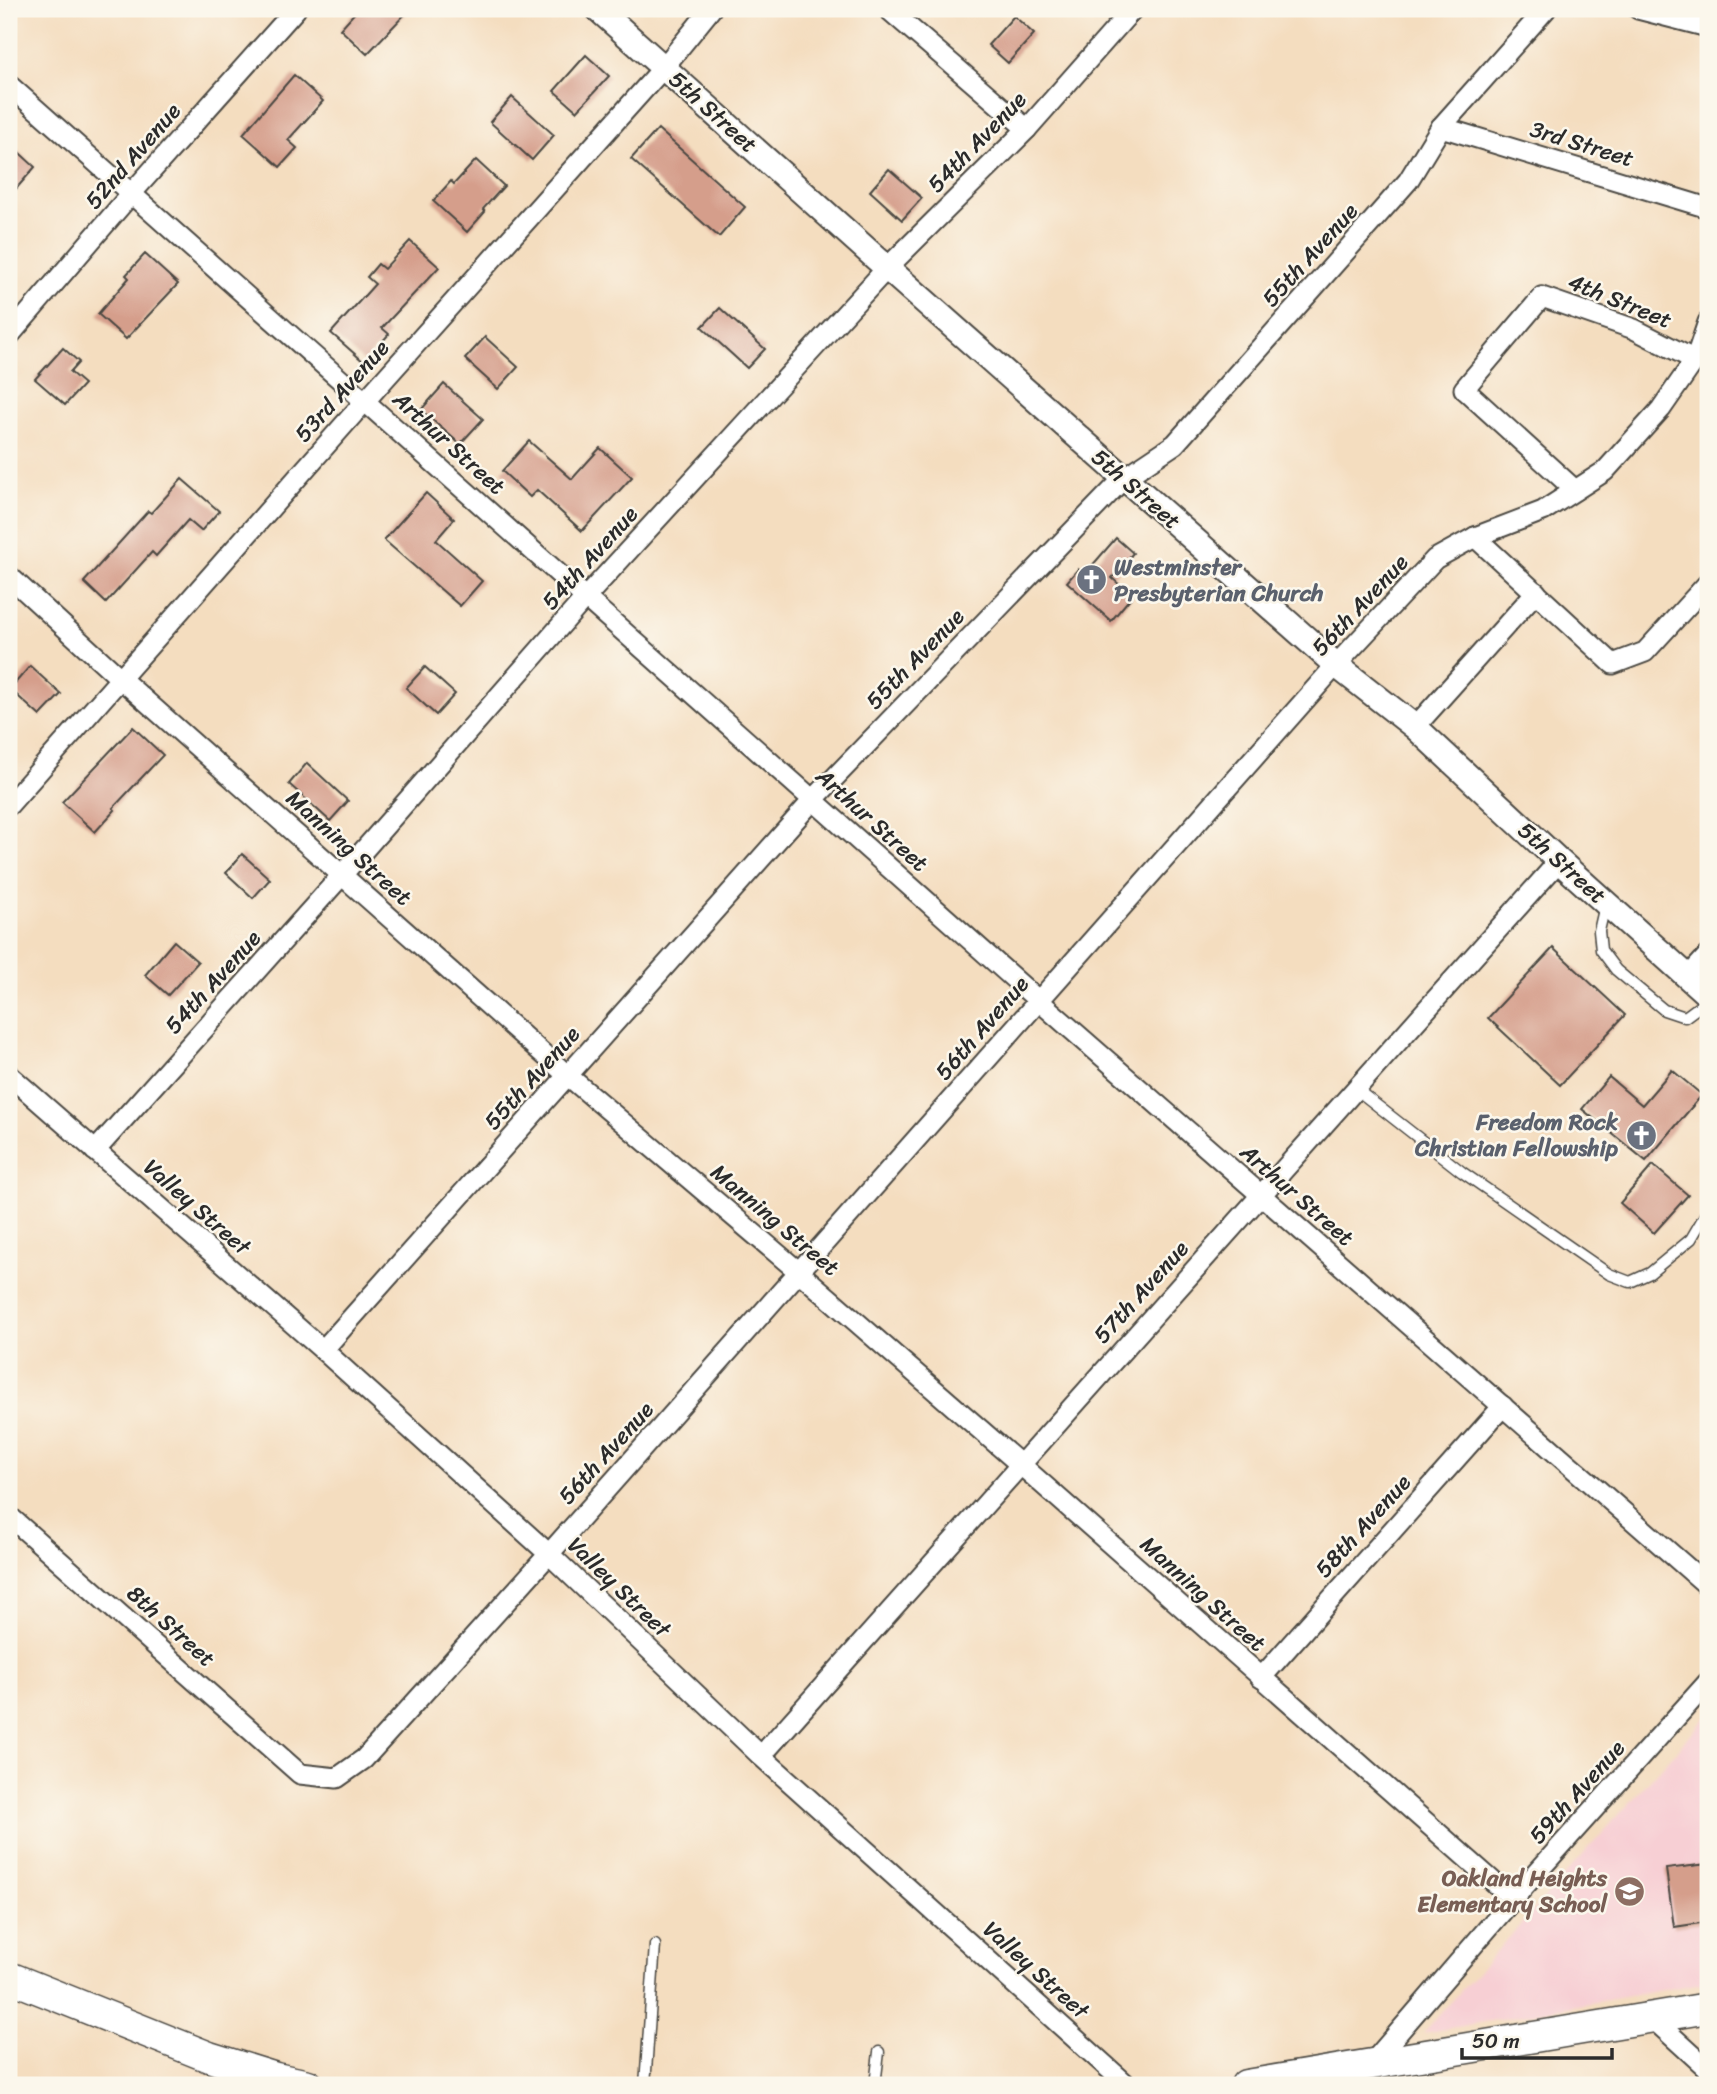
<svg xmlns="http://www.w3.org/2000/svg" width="1717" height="2094" viewBox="0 0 1717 2094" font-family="Sriracha,sans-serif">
  <rect width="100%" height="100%" fill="#fbf7ec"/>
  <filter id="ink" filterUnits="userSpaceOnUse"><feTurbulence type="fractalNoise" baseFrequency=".0143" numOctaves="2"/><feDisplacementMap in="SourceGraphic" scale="14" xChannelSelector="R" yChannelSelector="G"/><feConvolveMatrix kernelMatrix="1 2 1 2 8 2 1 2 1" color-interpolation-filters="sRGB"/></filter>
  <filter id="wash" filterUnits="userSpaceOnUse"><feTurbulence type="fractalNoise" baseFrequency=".00686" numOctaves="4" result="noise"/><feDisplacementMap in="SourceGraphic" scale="28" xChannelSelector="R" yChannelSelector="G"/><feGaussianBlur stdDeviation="1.57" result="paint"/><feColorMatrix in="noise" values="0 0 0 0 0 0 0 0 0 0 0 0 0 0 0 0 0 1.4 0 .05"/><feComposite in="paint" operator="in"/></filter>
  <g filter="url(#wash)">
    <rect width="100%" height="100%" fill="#f4ddbf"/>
    <polygon fill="#f7cfd4" points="1708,1715 1708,1982 1423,2033 1633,1799"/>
    <g id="blocks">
      <g fill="#d59e8b">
        <polygon points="358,9 410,9 367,54 340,29"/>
        <polygon points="1014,16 1034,34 1008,63 988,45"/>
        <polygon points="586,55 609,76 577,111 554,91"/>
        <polygon points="294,75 323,101 288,140 297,148 280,167 243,134"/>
        <polygon points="512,97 554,135 532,160 490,122"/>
        <polygon points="658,129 745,207 719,237 631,159"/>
        <polygon points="9,143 35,167 9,197"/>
        <polygon points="476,160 504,186 483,209 485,212 467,232 433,201 451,181 454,184"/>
        <polygon points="889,169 922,198 902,220 870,191"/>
        <polygon points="410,241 439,267 382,328 389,334 364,362 331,333 375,284 367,277 378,264 384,269"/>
        <polygon points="145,254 178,284 126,339 98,314 129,278 126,275"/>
        <polygon points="720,308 765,349 747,368 702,327"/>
        <polygon points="485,337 518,367 498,389 465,359"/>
        <polygon points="63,348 79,362 70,372 84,384 65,405 35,379"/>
        <polygon points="444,384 483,419 460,444 421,410"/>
        <polygon points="529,441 572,479 600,448 632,477 582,531 537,490 530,497 502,471"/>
        <polygon points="182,479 219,511 201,531 188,520 156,556 152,552 106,603 84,582 148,511 151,513"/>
        <polygon points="426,493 454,519 436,540 482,581 460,606 384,540"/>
        <polygon points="1116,538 1133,553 1112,578 1132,596 1111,621 1067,582 1078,569 1084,575"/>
        <polygon points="30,666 61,694 40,716 10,689"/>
        <polygon points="425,667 455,694 436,715 406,688"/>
        <polygon points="133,727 163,755 113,808 115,810 95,832 62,802"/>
        <polygon points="307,763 348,801 330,821 289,784"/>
        <polygon points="242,854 270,879 253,898 226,873"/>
        <polygon points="174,941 198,962 168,995 145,975"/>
        <polygon points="1553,948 1625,1015 1560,1085 1488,1018"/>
        <polygon points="1672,1070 1702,1095 1646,1161 1582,1109 1609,1077 1642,1105"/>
        <polygon points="1653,1165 1688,1195 1654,1233 1620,1203"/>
        <polygon points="1708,1864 1708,1922 1674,1927 1666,1869"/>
      </g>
    </g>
  </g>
  <g filter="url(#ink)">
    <use href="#blocks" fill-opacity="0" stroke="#494641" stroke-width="2"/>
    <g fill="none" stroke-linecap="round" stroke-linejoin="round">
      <defs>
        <g id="service">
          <polyline points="1605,905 1599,931 1601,950 1616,970 1664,1010 1685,1017 1708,1000"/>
          <polyline points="1356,1089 1462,1172 1609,1274 1630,1282 1650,1273 1691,1239 1708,1210"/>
          <polyline points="645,2085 655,1945"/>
          <polyline points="875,2085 879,2052"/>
        </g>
        <g id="minor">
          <polyline points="888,9 1027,129"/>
          <polyline points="1638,9 1708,27"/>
          <polyline points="9,85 1039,1001 1708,1586"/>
          <polyline points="1441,127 1708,208"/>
          <polyline points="9,336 130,195 296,9"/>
          <polyline points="1575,490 1464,389 1542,297 1634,329 1695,360"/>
          <polyline points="1475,537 1613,664 1645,652 1708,583"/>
          <polyline points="9,576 121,679 567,1075 799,1272 1021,1465 1513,1899"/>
          <polyline points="1415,727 1536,592"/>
          <polyline points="9,805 365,401 664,67 711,9"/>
          <polyline points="1689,976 1708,955"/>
          <polyline points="9,1075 323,1350 549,1554 761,1756 1127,2085"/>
          <polyline points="95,1151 342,875 585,598 887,268 1027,129 1133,9"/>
          <polyline points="323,1350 813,800 1124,478 1175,444 1408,181 1441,127 1546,9"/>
          <polyline points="9,1516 300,1774 337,1778 364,1759 549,1554 1336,665 1435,559 1475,537 1543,511 1605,471 1661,409 1695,360 1708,322"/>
          <polyline points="1261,1678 1503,1406"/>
          <polyline points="761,1756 1559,861"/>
          <polyline points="1652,2018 1708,2069"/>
          <polyline points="1373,2062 1513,1899 1708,1682"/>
        </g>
        <polyline id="tertiary" points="598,9 887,268 1336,665 1415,727 1559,861 1708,995"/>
        <g id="primary">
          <polyline points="9,1977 209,2057 276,2078 308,2085"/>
          <polyline points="1246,2085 1708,2008"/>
        </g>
      </defs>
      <use href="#service" stroke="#494641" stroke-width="13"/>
      <use href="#minor" stroke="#494641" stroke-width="23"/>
      <use href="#tertiary" stroke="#494641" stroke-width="28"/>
      <use href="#primary" stroke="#494641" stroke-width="33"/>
      <use href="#service" stroke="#fff" stroke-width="10"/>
      <use href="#minor" stroke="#fff" stroke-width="19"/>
      <use href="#tertiary" stroke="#fff" stroke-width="24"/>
      <use href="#primary" stroke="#fff" stroke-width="30"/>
    </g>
  </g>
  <defs>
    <symbol id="church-disc" viewBox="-11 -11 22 22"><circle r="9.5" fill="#6b7280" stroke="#fbf7ec"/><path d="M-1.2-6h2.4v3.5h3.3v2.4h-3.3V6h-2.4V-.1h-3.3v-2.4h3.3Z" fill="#fff"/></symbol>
    <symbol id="school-disc" viewBox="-11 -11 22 22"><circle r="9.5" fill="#8d6e63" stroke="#fbf7ec"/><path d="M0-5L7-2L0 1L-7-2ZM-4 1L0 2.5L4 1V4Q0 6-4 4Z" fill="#fff"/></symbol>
  </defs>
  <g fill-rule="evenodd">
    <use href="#church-disc" x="1074" y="562" width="35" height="35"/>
    <use href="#church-disc" x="1624" y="1118" width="35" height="35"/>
    <use href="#school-disc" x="1612" y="1874" width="35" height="35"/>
  </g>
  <g text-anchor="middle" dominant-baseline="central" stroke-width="5" stroke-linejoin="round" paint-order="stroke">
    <g font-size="23" fill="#2b2b2b" stroke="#fbf7ec">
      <text transform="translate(713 112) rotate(42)">5th Street</text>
      <text transform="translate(977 142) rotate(-46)">54th Avenue</text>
      <text transform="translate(1582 144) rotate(17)">3rd Street</text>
      <text transform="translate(133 156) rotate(-49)">52nd Avenue</text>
      <text transform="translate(1310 255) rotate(-48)">55th Avenue</text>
      <text transform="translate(1620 301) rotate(22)">4th Street</text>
      <text transform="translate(342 391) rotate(-48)">53rd Avenue</text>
      <text transform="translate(449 443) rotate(42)">Arthur Street</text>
      <text transform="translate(1136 489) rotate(41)">5th Street</text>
      <text transform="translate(590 558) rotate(-48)">54th Avenue</text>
      <text transform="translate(1360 605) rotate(-47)">56th Avenue</text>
      <text transform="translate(915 659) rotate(-46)">55th Avenue</text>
      <text transform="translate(872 820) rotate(42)">Arthur Street</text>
      <text transform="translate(349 848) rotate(42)">Manning Street</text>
      <text transform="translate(1562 863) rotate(42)">5th Street</text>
      <text transform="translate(213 982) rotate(-48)">54th Avenue</text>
      <text transform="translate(982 1028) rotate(-49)">56th Avenue</text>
      <text transform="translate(532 1078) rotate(-48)">55th Avenue</text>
      <text transform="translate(1297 1195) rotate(41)">Arthur Street</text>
      <text transform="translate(197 1207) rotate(41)">Valley Street</text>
      <text transform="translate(775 1220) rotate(40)">Manning Street</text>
      <text transform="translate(1141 1292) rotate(-48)">57th Avenue</text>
      <text transform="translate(606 1453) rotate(-48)">56th Avenue</text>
      <text transform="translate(1363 1526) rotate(-48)">58th Avenue</text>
      <text transform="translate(619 1587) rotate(44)">Valley Street</text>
      <text transform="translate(1203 1594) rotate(42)">Manning Street</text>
      <text transform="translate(171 1626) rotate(42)">8th Street</text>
      <text transform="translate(1577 1792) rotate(-48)">59th Avenue</text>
      <text transform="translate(1036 1970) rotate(42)">Valley Street</text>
    </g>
    <g font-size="23" font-weight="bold" fill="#5b616d" stroke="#fbf7ec" text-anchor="start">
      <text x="1114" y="567">Westminster<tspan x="1114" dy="26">Presbyterian Church</tspan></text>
      <text x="1618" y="1122" text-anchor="end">Freedom Rock<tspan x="1618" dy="26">Christian Fellowship</tspan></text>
    </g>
    <g font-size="23" font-weight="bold" fill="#785e54" stroke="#fbf7ec" text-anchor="end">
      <text x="1607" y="1878">Oakland Heights<tspan x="1607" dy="26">Elementary School</tspan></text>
    </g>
  </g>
  <rect width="1717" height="2094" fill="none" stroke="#fbf7ec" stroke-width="35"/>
  <path d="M1462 2048v10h150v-10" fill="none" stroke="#2b2b2b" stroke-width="3.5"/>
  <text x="1472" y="2048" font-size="21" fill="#2b2b2b" stroke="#fbf7ec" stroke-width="5" paint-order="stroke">50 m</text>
</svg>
